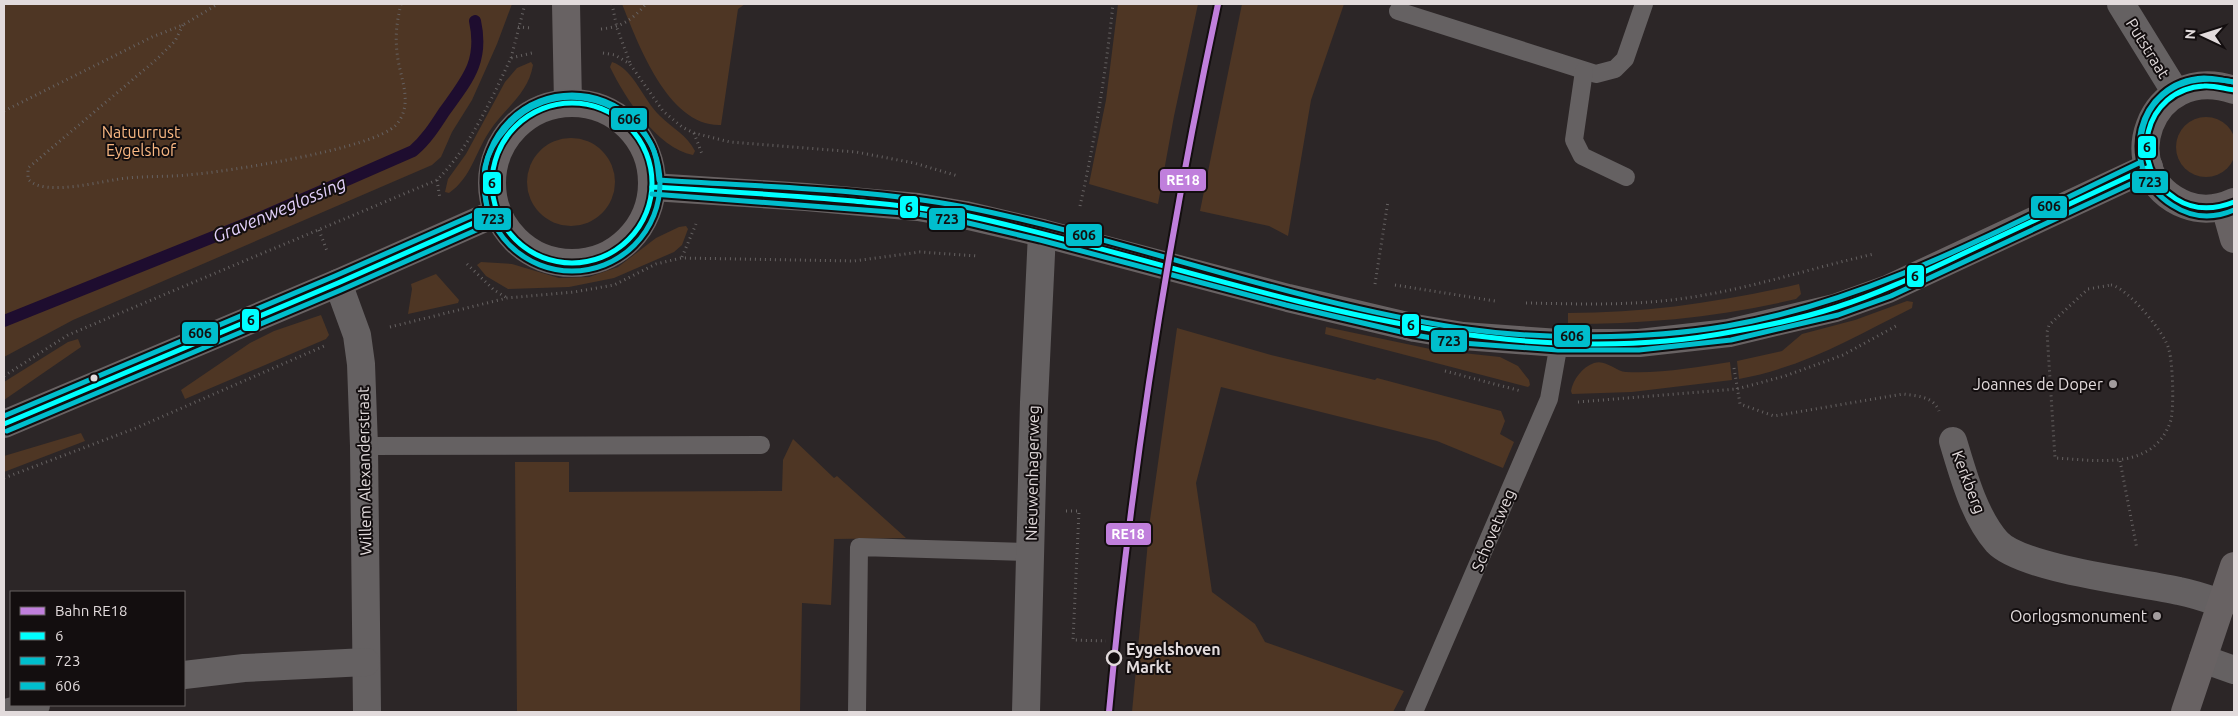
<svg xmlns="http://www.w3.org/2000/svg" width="2238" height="716" viewBox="0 0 2238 716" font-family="Ubuntu,sans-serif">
  <rect width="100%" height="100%" fill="#2c2627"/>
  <g fill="#4e3624">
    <polygon points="4,4 512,4 497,44 472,100 452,132 441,157 432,165 73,320 4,357"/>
    <path d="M 622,4 L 745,4 L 738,9 L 721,125 C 668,127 638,43 622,4 Z"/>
    <polygon points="1118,4 1198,4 1174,116 1158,204 1089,184 1106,100"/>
    <polygon points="1242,4 1344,4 1311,100 1288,236 1269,226 1200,211"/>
    <path d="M 531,62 L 533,65 C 528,95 504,108 489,132 C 475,153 471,178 449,193 L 445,192 L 448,179 L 466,154 L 505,82 L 517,68 Z"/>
    <path d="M 612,62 C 634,69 643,100 660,116 C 672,128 687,135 695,151 L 693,155 C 657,148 625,98 610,67 Z"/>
    <circle cx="2206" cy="147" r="30"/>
    <circle cx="571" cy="182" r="44"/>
    <polygon points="686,226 688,229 682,245 674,252 614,278 569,287 508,289 486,276 477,265 481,262 512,264 559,278 589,277 618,267 656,238 679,227"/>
    <polygon points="436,274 459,300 458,303 408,314 412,289 411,284"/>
    <path d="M 1799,284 L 1801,294 L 1796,299 C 1721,317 1645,324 1568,324 L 1568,313 C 1647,313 1722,302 1799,284 Z"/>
    <path d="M 1907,301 L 1913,302 L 1912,308 C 1852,338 1807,366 1739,379 L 1737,361 L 1782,351 L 1802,334 L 1855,320 Z"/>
    <polygon points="321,315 329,335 326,339 185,399 181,390 250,343 274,331"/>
    <polygon points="1326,327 1435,350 1500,357 1518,366 1529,380 1530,385 1528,387 1325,334"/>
    <polygon points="1177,328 1271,355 1375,380 1377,378 1501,411 1505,421 1500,434 1514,442 1503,468 1437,441 1221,387 1196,483 1212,592 1255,624 1265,642 1404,691 1393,712 1132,712 1150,520"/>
    <polygon points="78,339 81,347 4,400 4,382 68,342"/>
    <path d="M 1730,362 L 1732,380 L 1632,392 L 1572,394 L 1571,391 C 1573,380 1582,367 1594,363 C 1606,359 1615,371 1626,372 C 1660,374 1697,367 1730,362 Z"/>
    <polygon points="81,433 85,441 4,472 4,456"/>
    <polygon points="793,439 834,478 837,476 906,538 834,539 831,605 802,603 800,712 517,712 515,462 569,462 569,492 782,491 783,460"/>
  </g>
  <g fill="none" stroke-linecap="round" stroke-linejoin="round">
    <path stroke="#1e0d2f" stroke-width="12" d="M 4,321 L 253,221 L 413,151 C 426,140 435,126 444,112 C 467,80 484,62 475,21"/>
    <g stroke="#666262" stroke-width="3" stroke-dasharray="1 4" stroke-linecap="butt">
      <polyline points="612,4 617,28 630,63"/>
      <path d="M 183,25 L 175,41 L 157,59 L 28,168 L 28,179 C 44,198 104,180 127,178 C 147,176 167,177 187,175 C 225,172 374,149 396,125 C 415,103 399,77 397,52 C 395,35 397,21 401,4"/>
      <polyline points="518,27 532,28"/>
      <path d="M 601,29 C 622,27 632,20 646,4"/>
      <polyline points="603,53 615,55 630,64 663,111 682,127 694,133 730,142 856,152 914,163 958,176"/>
      <polyline points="511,58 525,4"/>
      <polyline points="4,111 152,37 183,25 218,4"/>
      <polyline points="694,133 702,154"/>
      <polyline points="437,180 440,199"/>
      <path d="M 1080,206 C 1095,139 1106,72 1113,4"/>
      <polyline points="319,230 327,251"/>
      <polyline points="682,257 696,224"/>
      <polyline points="467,264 494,290 507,298"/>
      <polyline points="1375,284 1388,201"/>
      <polyline points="1395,285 1495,301"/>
      <path d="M 2111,285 C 2127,287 2166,334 2169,350 C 2173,365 2174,405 2171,420 C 2154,472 2097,460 2055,458 L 2047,332 L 2049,325 L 2088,289 Z"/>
      <path d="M 1526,303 C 1579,304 1633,306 1686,298 C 1750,289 1811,268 1874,254"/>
      <polyline points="390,327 507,298 574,292 614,285 656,264 681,258 854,261 920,252 977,256"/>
      <path d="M 1734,368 L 1740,404 L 1774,416 L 1903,394 C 1917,396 1933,396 1939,411"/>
      <polyline points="1445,371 1521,391"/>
      <path d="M 4,376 L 68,335 L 437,180 C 470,147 491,100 511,58 L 532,53"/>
      <polyline points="1578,402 1737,389 1785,376 1843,355 1896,326"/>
      <polyline points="2120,461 2137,549"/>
      <polyline points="4,478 136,428 324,346"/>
      <polyline points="1066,511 1079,511 1073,640 1106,641"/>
    </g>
    <g stroke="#656162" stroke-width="18">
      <polyline points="1398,11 1596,74 1615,69 1625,59 1644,4"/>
      <polyline points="1584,71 1574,140 1582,156 1626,177"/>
      <polyline points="364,446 761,445"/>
      <polyline points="857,712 859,547 1030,552"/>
      <polyline points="1414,712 1549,399 1559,343"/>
    </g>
    <g stroke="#656162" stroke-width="28">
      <polyline points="2121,4 2176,93"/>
      <polyline points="338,283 357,335 361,364 364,446 367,712"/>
      <path d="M 1953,441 C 1963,474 1974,516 1997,542 C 2022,569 2139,582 2179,591 C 2194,594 2209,599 2223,604"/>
      <polyline points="2203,659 2234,670"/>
      <polyline points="184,675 244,668 366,662"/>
      <polyline points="9,712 36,705"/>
      <polyline points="1026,712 1034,402 1042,233"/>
    </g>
    <g stroke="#686263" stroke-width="28">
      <polyline points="566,4 568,103"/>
      <path d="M 2234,90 C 2148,61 2111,176 2186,205 C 2202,211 2219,209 2234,202"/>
      <circle cx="572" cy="183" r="80"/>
      <polyline points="652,187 806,197 918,207 965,215 1042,233 1288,298 1415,328 1463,336 1559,343 1639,343 1729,333 1835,308 1888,289 2149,167"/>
      <polyline points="2225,207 2234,239"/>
      <polyline points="4,424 338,283 496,213"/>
      <polyline points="2185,712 2234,566"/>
    </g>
    <defs>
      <g id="bus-1">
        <path d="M 2234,90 C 2225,89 2213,85 2204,86 C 2144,89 2125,167 2176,199 C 2195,211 2214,210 2234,202"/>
        <circle cx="572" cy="183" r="80"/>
        <path d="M 652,187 C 719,191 787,195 854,201 C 892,205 931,208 969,216 C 1215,270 1476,381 1731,332 C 1766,326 1803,318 1837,307 C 1884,292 1928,270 1973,249 C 2032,222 2090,194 2149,167"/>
        <polyline points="4,424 338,283 496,213"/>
      </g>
      <g id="bus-2">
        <path d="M 2234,82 C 2225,81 2214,78 2204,78 C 2136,81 2115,169 2172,205 C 2192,218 2213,219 2234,210"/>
        <circle cx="572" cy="183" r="88"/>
        <polyline points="652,194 917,214 964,222 1040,240 1286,305 1414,335 1462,343 1558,350 1639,350 1731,340 1838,315 1891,296 2152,174"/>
        <polyline points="7,431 341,290 499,220"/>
      </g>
      <path id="bus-3" d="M 4,416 L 335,276 L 487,209 C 485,195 483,180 485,167 C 488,151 497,138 507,127 C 548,79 623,92 652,146 C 657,156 658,169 659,180 C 761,187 865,188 965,207 C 1131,240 1291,302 1459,328 C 1541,340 1645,340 1727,326 C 1873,301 2008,225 2141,162 C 2135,101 2176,70 2234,82"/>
    </defs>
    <use href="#bus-1" stroke="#130e0f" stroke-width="9"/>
    <use href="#bus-2" stroke="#130e0f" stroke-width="9"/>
    <use href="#bus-3" stroke="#130e0f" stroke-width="9"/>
    <use href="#bus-1" stroke="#0ff" stroke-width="5"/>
    <use href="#bus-2" stroke="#00becd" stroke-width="5"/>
    <use href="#bus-3" stroke="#00becd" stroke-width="5"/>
    <defs>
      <path id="rail-1" d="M 1109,712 C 1131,473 1168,238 1218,4"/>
    </defs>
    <use href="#rail-1" stroke="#130e0f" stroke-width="10"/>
    <use href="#rail-1" stroke="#c07fdc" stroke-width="6"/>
  </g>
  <circle fill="#e2dbdc" stroke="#130e0f" stroke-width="2" cx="94" cy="378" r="4.5"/>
  <g fill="#a29c9d" stroke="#130e0f" stroke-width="2">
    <circle cx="2113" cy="384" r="5"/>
    <circle cx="2157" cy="616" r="5"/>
  </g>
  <circle fill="#130e0f" stroke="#e2dbdc" stroke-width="2.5" cx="1114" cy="658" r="7"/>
  <g text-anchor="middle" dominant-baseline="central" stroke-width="4" stroke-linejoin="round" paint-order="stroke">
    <g font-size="16" fill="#e2dbdc" stroke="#130e0f">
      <text transform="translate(2148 48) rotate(58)">Putstraat</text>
      <text transform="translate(364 471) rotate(-91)">Willem Alexanderstraat</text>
      <text transform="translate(1032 473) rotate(-89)">Nieuwenhagerweg</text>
      <text transform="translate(1969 482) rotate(69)">Kerkberg</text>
      <text transform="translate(1493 530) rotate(-67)">Schovetweg</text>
    </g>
    <g font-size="16" fill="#f8b782" stroke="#130e0f">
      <text x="141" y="132">Natuurrust<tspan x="141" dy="18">Eygelshof</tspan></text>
    </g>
    <g font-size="16" fill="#e2dbdc" stroke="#130e0f" text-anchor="end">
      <text x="2103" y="384">Joannes de Doper</text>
      <text x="2147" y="616">Oorlogsmonument</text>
    </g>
    <g font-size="16" font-weight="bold" fill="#e2dbdc" stroke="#130e0f" text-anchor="start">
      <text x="1126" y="649">Eygelshoven<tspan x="1126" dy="18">Markt</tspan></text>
    </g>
    <g font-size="18" font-style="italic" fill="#e2d0fb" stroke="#130e0f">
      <text transform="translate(279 209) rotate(-23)">Gravenweglossing</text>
    </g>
  </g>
  <g stroke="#130e0f" stroke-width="2">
    <rect x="610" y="107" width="38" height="24" rx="5" fill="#00becd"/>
    <rect x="2137" y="135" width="20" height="24" rx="5" fill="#0ff"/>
    <rect x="1159" y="168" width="48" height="24" rx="5" fill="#c07fdc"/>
    <rect x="2131" y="170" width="38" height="24" rx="5" fill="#00becd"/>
    <rect x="482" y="171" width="20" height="24" rx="5" fill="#0ff"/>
    <rect x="2030" y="195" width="38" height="24" rx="5" fill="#00becd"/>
    <rect x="899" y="195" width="20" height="24" rx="5" fill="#0ff"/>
    <rect x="928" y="207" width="38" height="24" rx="5" fill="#00becd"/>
    <rect x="473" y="207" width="39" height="24" rx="5" fill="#00becd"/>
    <rect x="1065" y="223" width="38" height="24" rx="5" fill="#00becd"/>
    <rect x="1906" y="264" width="19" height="24" rx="5" fill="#0ff"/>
    <rect x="241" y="308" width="19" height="24" rx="5" fill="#0ff"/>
    <rect x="1401" y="313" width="19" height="24" rx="5" fill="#0ff"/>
    <rect x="181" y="321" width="38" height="24" rx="5" fill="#00becd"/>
    <rect x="1553" y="324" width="38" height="24" rx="5" fill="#00becd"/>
    <rect x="1430" y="329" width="38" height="24" rx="5" fill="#00becd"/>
    <rect x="1105" y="522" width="47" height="24" rx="5" fill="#c07fdc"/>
  </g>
  <g font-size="14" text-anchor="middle" font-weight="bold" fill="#fff">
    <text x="1183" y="185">RE18</text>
    <text x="1128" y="539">RE18</text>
  </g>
  <g font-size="14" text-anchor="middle" font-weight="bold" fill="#111">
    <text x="629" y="124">606</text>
    <text x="2147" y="152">6</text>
    <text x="2150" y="187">723</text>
    <text x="492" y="188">6</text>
    <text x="2049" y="211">606</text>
    <text x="909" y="212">6</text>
    <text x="947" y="224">723</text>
    <text x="493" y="224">723</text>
    <text x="1084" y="240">606</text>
    <text x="1915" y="281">6</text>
    <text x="251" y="325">6</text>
    <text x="1411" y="330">6</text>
    <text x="200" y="338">606</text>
    <text x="1572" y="341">606</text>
    <text x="1449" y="346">723</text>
  </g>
  <rect width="2238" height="716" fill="none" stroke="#e2dbdc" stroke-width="10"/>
  <rect x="10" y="591" width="175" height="115" fill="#130e0f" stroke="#666061"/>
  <rect x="20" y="607" width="25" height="8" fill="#c07fdc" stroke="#666061"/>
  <text x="55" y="616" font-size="15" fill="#e2dbdc">Bahn RE18</text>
  <rect x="20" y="632" width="25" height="8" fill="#00ffff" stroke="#666061"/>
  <text x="55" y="641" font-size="15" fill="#e2dbdc">6</text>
  <rect x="20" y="657" width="25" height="8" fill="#00becd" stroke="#666061"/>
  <text x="55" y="666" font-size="15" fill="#e2dbdc">723</text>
  <rect x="20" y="682" width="25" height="8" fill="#00becd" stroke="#666061"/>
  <text x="55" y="691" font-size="15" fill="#e2dbdc">606</text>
  <g transform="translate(2203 35) rotate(274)" stroke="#130e0f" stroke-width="4" paint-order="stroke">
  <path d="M0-4L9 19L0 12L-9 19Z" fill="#e2dbdc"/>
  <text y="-8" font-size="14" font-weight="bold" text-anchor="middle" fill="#e2dbdc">N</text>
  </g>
</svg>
